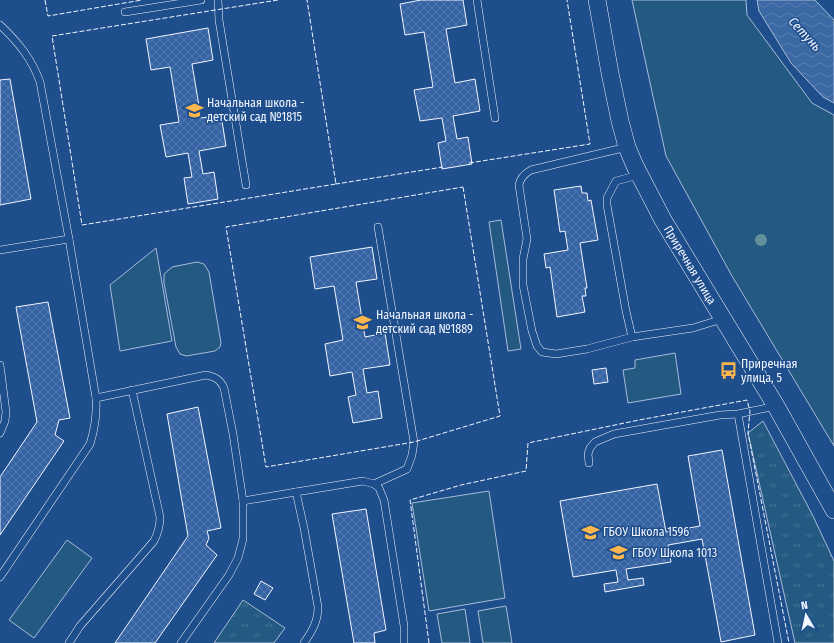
<svg xmlns="http://www.w3.org/2000/svg" width="834" height="643" viewBox="0 0 834 643" font-family="'Fira Sans Condensed',sans-serif">
  <defs>
    <pattern id="grass-tufts" width="24" height="20" patternUnits="userSpaceOnUse"><rect width="24" height="20" fill="#245a82"/><path d="M3 7l-1-3M5 7V3M7 7l1-3M15 17l-1-3M17 17v-4M19 17l1-3" fill="none" stroke="#447295"/></pattern>
    <pattern id="water-waves" width="16" height="10" patternUnits="userSpaceOnUse"><rect width="16" height="10" fill="#3b69a3"/><path d="M0 5q4-4 8 0t8 0" fill="none" stroke="#587fb1"/></pattern>
    <pattern id="building-cross-hatch" width="8" height="8" patternUnits="userSpaceOnUse"><rect width="8" height="8" fill="#3563a3"/><path d="M0 0l8 8M0 8l8-8" fill="none" stroke="#537ab1"/></pattern>
  </defs>
  <rect width="100%" height="100%" fill="#1f4e8c"/>
  <g fill="url(#grass-tufts)" stroke="#a8bbd7">
    <polygon points="763,421 813,516 834,561 834,643 795,643 748,433"/>
    <polygon points="243,600 285,628 274,643 214,643"/>
  </g>
  <g fill="#245a82" stroke="#a8bbd7">
    <polygon points="632,0 746,0 747,15 812,103 834,115 834,446 732,276 666,156"/>
    <polygon points="501,220 521,349 508,351 489,222"/>
    <polygon points="156,248 172,341 120,351 110,285"/>
    <polygon points="197,262 204,264 209,272 221,343 220,347 215,351 186,356 180,354 176,347 164,283 164,274 172,267"/>
    <polygon points="675,353 681,394 628,403 623,370 635,368 635,360"/>
    <polygon points="489,491 505,598 429,611 412,503"/>
    <polygon points="67,540 92,558 34,638 9,620"/>
    <polygon points="506,606 512,643 483,643 478,611"/>
    <polygon points="465,609 470,643 442,643 437,614"/>
  </g>
  <polygon fill="url(#water-waves)" stroke="#a8bbd7" points="757,0 815,0 834,20 834,103 823,97 791,63 759,11"/>
  <g fill="url(#building-cross-hatch)" stroke="#f2f6ff">
    <polygon points="421,0 463,0 467,25 446,29 455,83 475,79 480,111 453,116 457,139 468,137 472,164 442,169 438,143 446,141 442,118 420,121 414,90 433,87 424,32 405,35 400,4"/>
    <polygon points="208,28 213,60 192,64 201,118 221,115 226,146 199,151 203,174 214,172 218,199 188,204 184,178 192,177 188,153 166,157 160,125 179,122 170,67 151,70 146,39"/>
    <polygon points="10,79 31,199 0,205 0,80"/>
    <polygon points="581,186 582,193 587,193 588,201 591,200 598,240 580,243 587,288 585,288 586,296 582,296 585,312 557,317 550,267 546,268 544,254 568,250 565,231 560,232 554,190"/>
    <polygon points="372,247 377,279 356,282 365,337 385,333 390,365 363,369 367,393 378,391 382,418 353,423 348,397 356,395 352,372 330,376 325,344 343,340 334,286 315,289 310,257"/>
    <polygon points="48,302 70,418 59,420 55,435 64,441 0,535 0,477 37,422 16,307"/>
    <polygon points="606,368 608,382 594,384 592,370"/>
    <polygon points="198,407 221,528 207,531 209,538 206,545 217,555 155,643 115,643 188,536 167,414"/>
    <polygon points="722,450 755,635 721,642 702,539 668,545 671,562 626,569 628,580 643,578 644,585 605,592 604,584 618,582 616,570 573,577 560,501 657,484 666,532 700,526 688,456"/>
    <polygon points="366,509 386,630 374,633 375,643 354,643 332,514"/>
    <polygon points="261,581 273,588 265,600 254,594"/>
  </g>
  <g fill="none" stroke-linecap="round" stroke-linejoin="round">
    <defs>
      <g id="service">
        <polyline points="218,0 219,20 246,185"/>
        <polyline points="477,0 495,118"/>
        <polyline points="125,12 201,0"/>
        <path d="M 0,25 C 18,42 32,59 40,82 L 69,239 L 96,398 L 206,375 C 215,377 220,379 224,388 L 233,434 L 243,501 L 243,539 L 238,558 L 229,575 L 181,643"/>
        <path d="M 627,147 L 531,170 C 524,174 520,178 519,185 L 527,239 L 523,259 L 523,285 L 532,331 L 537,346 L 542,352 L 556,354 L 587,349 L 632,337 L 693,328 L 722,319"/>
        <polyline points="0,250 69,239"/>
        <polyline points="632,337 626,311 607,205 607,198 616,181 639,175"/>
        <polyline points="0,365 6,412 5,421 0,433"/>
        <polyline points="738,414 778,643"/>
        <polyline points="589,463 588,454 590,448 595,442 614,434 720,415 738,414 776,406"/>
        <polyline points="374,484 407,469 412,455 414,442 378,227"/>
        <polyline points="243,501 296,492"/>
        <path d="M 0,577 L 90,444 C 95,428 97,415 96,398"/>
        <path d="M 69,643 L 80,626 L 154,541 C 158,533 160,526 160,517 L 132,390"/>
        <path d="M 304,643 C 312,631 318,622 318,607 L 304,528 L 296,492 L 363,481 L 374,484 L 379,488 L 384,500 L 404,626 L 404,643"/>
      </g>
      <polyline id="tertiary" points="597,0 610,73 620,121 627,147 635,166 663,220 776,406 834,510"/>
    </defs>
    <use href="#service" stroke="#f2f6ff" stroke-width="8"/>
    <use href="#tertiary" stroke="#f2f6ff" stroke-width="18"/>
    <use href="#service" stroke="#1f4e8c" stroke-width="7"/>
    <use href="#tertiary" stroke="#1f4e8c" stroke-width="17"/>
    <g stroke="#f2f6ff" stroke-width="1" stroke-dasharray="5 2" stroke-linecap="butt">
      <polyline points="45,0 48,16 142,0"/>
      <polyline points="278,0 52,36 82,225 336,184 307,0"/>
      <polyline points="469,163 590,144 567,0"/>
      <polyline points="336,183 336,184 443,167"/>
      <polygon points="463,187 500,416 414,442 266,467 226,227"/>
      <polyline points="429,643 410,500 461,485 526,471 528,443 639,420 747,400 750,411 748,433 789,643"/>
    </g>
  </g>
  <circle fill="#61919a" cx="761" cy="240" r="6"/>
  <defs>
    <symbol id="school-bare" viewBox="-9 -9 18 18"><path d="M0-5L7-2L0 1L-7-2ZM-4 1L0 2.5L4 1V4Q0 6-4 4Z" fill="#ffb74d" stroke="#1f4e8c" stroke-width="2.5" paint-order="stroke"/></symbol>
    <symbol id="bus-bare" viewBox="-9 -9 18 18"><path d="M-5-6H5V4H4V6H2V4H-2V6H-4V4H-5ZM-3.5-4V0h7V-4ZM-3.5 1.2v1.5H-2V1.2ZM2 1.2v1.5H3.5V1.2Z" fill="#ffb74d" stroke="#1f4e8c" stroke-width="2.5" paint-order="stroke"/></symbol>
  </defs>
  <g fill-rule="evenodd">
    <use href="#school-bare" x="182" y="98" width="25" height="25"/>
    <use href="#school-bare" x="350" y="310" width="25" height="25"/>
    <use href="#bus-bare" x="716" y="358" width="25" height="25"/>
    <use href="#school-bare" x="578" y="520" width="25" height="25"/>
    <use href="#school-bare" x="606" y="540" width="25" height="25"/>
  </g>
  <g text-anchor="middle" dominant-baseline="central" stroke-width="3" stroke-linejoin="round" paint-order="stroke">
    <g font-size="12" fill="#f2f6ff" stroke="#1f4e8c" text-anchor="start">
      <text x="207" y="103">Начальная школа -<tspan x="207" dy="14">детский сад №1815</tspan></text>
      <text x="376" y="315">Начальная школа -<tspan x="376" dy="14">детский сад №1889</tspan></text>
      <text x="741" y="364">Приречная<tspan x="741" dy="14">улица, 5</tspan></text>
      <text x="603" y="532">ГБОУ Школа 1596</text>
      <text x="632" y="553">ГБОУ Школа 1013</text>
    </g>
    <g font-size="12" fill="#f2f6ff" stroke="#1f4e8c">
      <text transform="translate(690 265) rotate(59)">Приречная улица</text>
    </g>
    <g font-size="13" font-style="italic" fill="#f2f6ff" stroke="#1f4e8c">
      <text transform="translate(805 34) rotate(47)">Сетунь</text>
    </g>
  </g>
  <g transform="translate(806 615) rotate(351)" stroke="#1f4e8c" stroke-width="3" paint-order="stroke">
  <path d="M0-3L7 15L0 10L-7 15Z" fill="#f2f6ff"/>
  <text y="-6" font-size="11" font-weight="bold" text-anchor="middle" fill="#f2f6ff">N</text>
  </g>
</svg>
